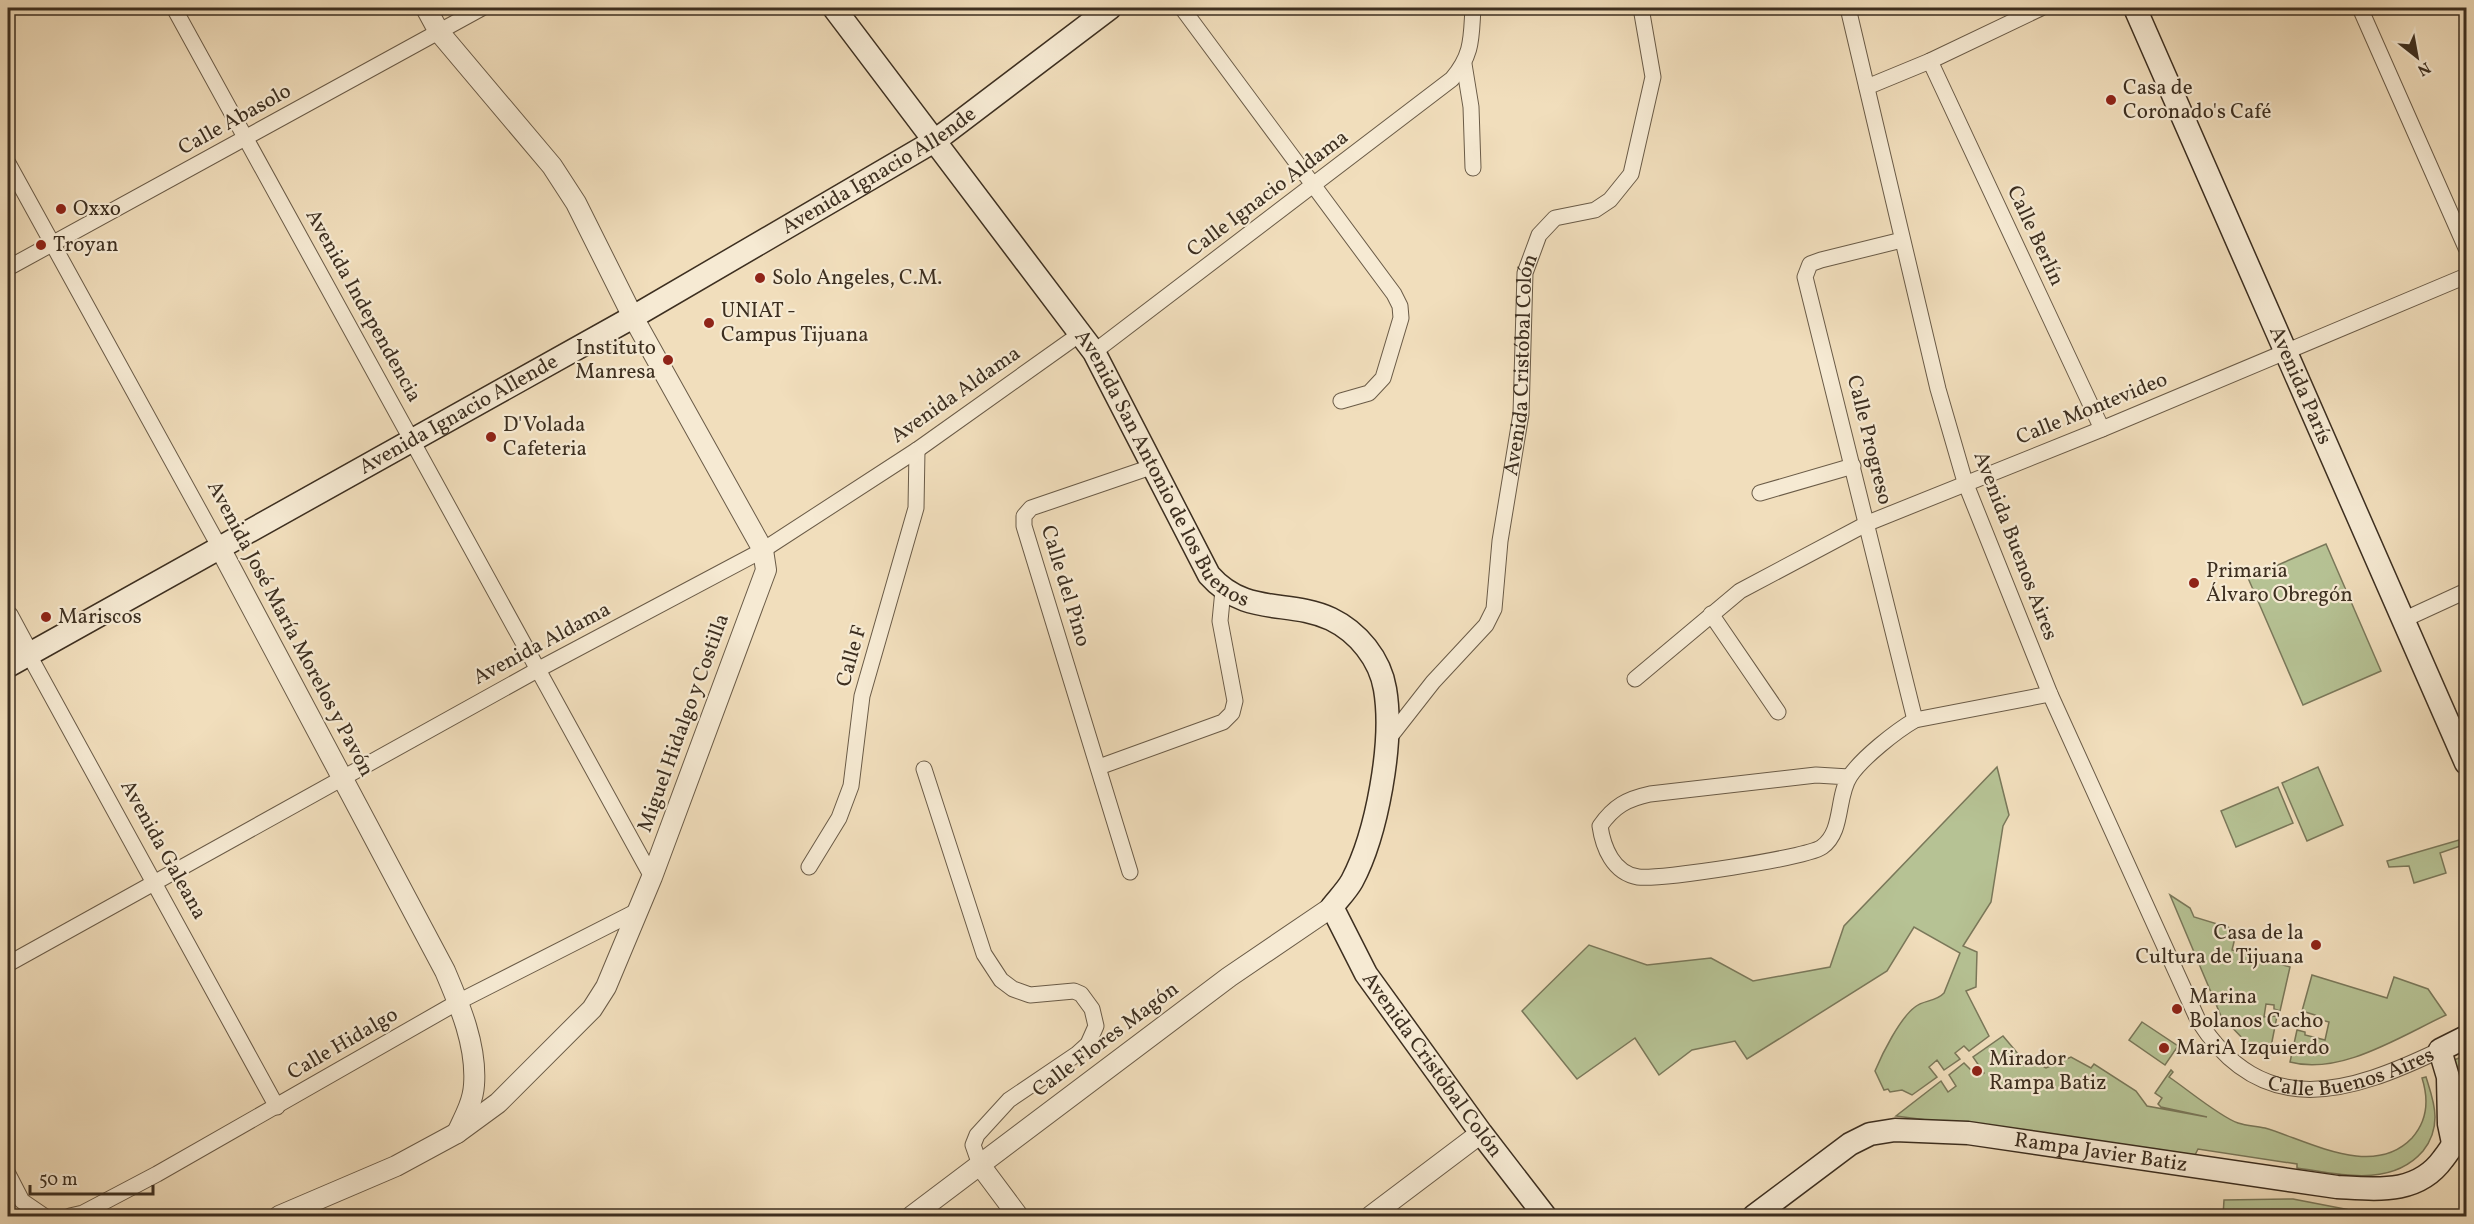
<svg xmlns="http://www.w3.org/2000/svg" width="2474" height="1224" viewBox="0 0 2474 1224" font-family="Vollkorn,serif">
  <rect width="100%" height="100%" fill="#f1debc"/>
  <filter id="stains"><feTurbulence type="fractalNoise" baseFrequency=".00333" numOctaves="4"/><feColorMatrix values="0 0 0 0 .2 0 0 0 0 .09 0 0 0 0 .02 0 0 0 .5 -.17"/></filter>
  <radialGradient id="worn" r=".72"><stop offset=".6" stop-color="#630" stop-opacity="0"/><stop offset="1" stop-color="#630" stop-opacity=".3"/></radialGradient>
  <g fill="#b6c294" stroke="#7a785a" stroke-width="1.5">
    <polygon points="2326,544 2381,671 2303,705 2248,578"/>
    <path d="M 1997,767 L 2009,815 L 2003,826 L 1991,902 L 1963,946 L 1977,952 L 1976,987 L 1966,991 L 1989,1036 L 1969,1051 L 1964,1046 L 1955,1053 L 1960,1059 L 1944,1070 L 1937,1060 L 1929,1067 L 1937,1077 L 1912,1095 L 1902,1090 L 1890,1092 L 1888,1089 L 1884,1090 L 1875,1071 C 1882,1054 1900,1018 1915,1007 C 1923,1000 1936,1002 1944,993 L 1960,953 L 1914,927 L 1887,971 L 1747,1059 L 1735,1041 L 1692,1050 L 1659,1075 L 1635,1038 L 1577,1079 L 1522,1011 L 1589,945 L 1647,965 L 1711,958 L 1753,981 L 1830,967 L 1844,926 Z"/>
    <polygon points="2318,767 2343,825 2307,841 2282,783"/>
    <polygon points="2278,787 2293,823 2236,847 2221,811"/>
    <polygon points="2466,838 2466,844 2440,853 2446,873 2414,883 2409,866 2389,867 2387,861"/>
    <polygon points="2170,895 2190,908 2194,917 2237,930 2232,950 2290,967 2280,1011 2274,1009 2274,1005 2266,1004 2264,1017 2277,1016 2269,1057 2248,1044 2221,1016"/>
    <path d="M 2312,975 L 2387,998 L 2394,977 L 2428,989 L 2446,1015 C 2401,1036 2340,1076 2290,1062 L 2297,1030 L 2305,1032 L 2305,1035 L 2325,1040 L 2329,1022 L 2314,1018 L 2315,1015 L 2302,1011 Z"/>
    <polygon points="2142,1022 2178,1046 2165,1065 2129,1040"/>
    <path d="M 2003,1036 L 2019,1055 L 2046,1068 L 2071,1057 L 2091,1068 L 2094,1064 L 2136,1091 L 2147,1106 L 2207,1117 L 2161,1107 L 2158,1104 L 2162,1098 L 2155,1093 L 2171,1070 L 2173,1072 L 2169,1077 C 2187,1089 2220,1117 2238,1123 C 2247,1126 2257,1126 2265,1128 C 2309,1141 2373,1179 2412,1138 C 2428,1120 2429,1100 2422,1078 L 2426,1077 C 2430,1090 2435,1103 2435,1117 C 2435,1131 2431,1141 2423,1151 C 2391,1188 2339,1174 2297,1168 L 2297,1164 L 2198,1149 L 2195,1155 L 1896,1116 L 1941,1081 L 1948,1092 L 1956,1086 L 1949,1075 L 1964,1063 L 1978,1077 L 1984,1073 L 1973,1057 Z"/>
    <polygon points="2466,1055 2463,1089 2452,1061"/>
    <polygon points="2293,1199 2381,1216 2223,1216 2224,1200"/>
  </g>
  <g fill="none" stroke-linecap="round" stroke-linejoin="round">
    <defs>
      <g id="minor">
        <polyline points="174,8 652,877"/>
        <polyline points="1182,8 1394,294 1400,306 1401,318 1383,378 1369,393 1341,401"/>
        <path id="s1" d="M 1848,8 L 1938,389 L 1965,482 L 2050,694 L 2198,1020 C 2263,1122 2350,1093 2440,1050"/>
        <polyline points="2360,8 2466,248"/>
        <polyline points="1930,61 2102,429"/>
        <polyline points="1464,64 1471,107 1473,168"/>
        <polyline points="1867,87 1930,61 2041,8"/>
        <polyline points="8,163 220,548"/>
        <polyline points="1902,240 1821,260 1810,264 1805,277 1915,720"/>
        <polyline points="8,268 482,8"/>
        <path d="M 1094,352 L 1452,79 C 1473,54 1471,38 1473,8"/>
        <polyline points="1760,493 1853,466"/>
        <polyline points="1711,614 1778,712"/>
        <polyline points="2403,620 2466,591"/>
        <polyline points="29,655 277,1107"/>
        <polyline points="1635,679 1740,591 1868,523 2102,429 2466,276"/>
        <path id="s2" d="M 1386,742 L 1433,682 L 1486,625 L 1494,609 L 1500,541 L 1521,414 L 1525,273 L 1539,235 L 1555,218 L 1595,210 L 1610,200 L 1631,174 L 1653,77 L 1641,8"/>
        <polyline points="1099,767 1223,722 1232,713 1235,701 1220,621 1223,590"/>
        <polyline points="924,769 984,954 1001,980 1013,989 1030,995 1074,991 1081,994 1092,1009 1096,1026 1088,1044 1077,1054 1009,1100 977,1135 973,1145 980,1165"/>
        <path d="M 1849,777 L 1816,775 L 1650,794 C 1627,799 1614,806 1600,826 C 1603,847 1613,873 1638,877 C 1658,880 1807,858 1822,847 C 1844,831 1836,797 1850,776 C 1862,758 1896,731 1915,720 L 2050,694"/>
        <polyline points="809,867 839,818 851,786 862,696 916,508 917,450"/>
        <polyline points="1130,872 1024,526 1024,516 1031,508 1154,466"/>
        <polyline points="8,964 539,669 763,550 917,450 1080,334"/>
        <polyline points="8,1174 22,1201 44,1216"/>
        <polyline points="70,1216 83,1213 157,1174 458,1002 639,910"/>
      </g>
      <g id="tertiary">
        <path d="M 220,548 L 445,971 C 460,1006 477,1046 474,1085 C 473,1102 464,1118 457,1133"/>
        <polyline points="8,616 29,655"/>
        <polyline points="980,1165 1018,1216"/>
        <polyline points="279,1216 396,1166 457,1133 498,1103 592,1009 606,987 652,877 766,570 763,550 633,317 576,203 552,166 439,32 426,8"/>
        <polyline points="912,1216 1229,977 1332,907"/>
        <polyline points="1371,1216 1481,1133"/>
      </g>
      <g id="secondary">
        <path id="s3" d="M 834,8 L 1094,352 L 1209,575 C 1246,617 1288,599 1331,619 C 1358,632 1380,659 1385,689 C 1394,742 1377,834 1352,881 C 1347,890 1339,898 1332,907 L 1366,974 L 1481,1133 L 1545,1216"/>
        <path id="s4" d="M 2135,8 L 2466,763"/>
        <path id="s5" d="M 8,666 L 633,317 L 936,140 L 1110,8"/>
        <polyline points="2453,1143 2449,1124 2448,1077 2440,1050 2466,1037"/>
        <path id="s6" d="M 1754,1216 L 1850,1144 L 1870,1134 L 1895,1130 L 1968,1133 L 2337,1187 C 2376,1189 2417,1195 2443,1159 C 2452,1148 2458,1136 2466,1124"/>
      </g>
    </defs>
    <use href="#minor" stroke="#6a5b47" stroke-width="17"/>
    <use href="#tertiary" stroke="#6a5b47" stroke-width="22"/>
    <use href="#secondary" stroke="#3d2f20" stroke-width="25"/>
    <use href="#minor" stroke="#f6ead3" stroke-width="15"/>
    <use href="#tertiary" stroke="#f6ead3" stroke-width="20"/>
    <use href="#secondary" stroke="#f6ead3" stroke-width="22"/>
  </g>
  <g fill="#8f2418" stroke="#f6ead3" stroke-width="2">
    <circle cx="2111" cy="100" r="6"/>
    <circle cx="61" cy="209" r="6"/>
    <circle cx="41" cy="245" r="6"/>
    <circle cx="760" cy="278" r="6"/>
    <circle cx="709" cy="323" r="6"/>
    <circle cx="668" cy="360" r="6"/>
    <circle cx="491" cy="437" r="6"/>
    <circle cx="2194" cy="583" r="6"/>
    <circle cx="46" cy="617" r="6"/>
    <circle cx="2316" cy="945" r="6"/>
    <circle cx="2177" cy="1009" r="6"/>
    <circle cx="2164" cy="1048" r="6"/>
    <circle cx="1977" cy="1071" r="6"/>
  </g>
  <g text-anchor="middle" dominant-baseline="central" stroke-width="4.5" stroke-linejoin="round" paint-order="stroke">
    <g font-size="21" fill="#3d2f20" stroke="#f6ead3" text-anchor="start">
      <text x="2123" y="88">Casa de<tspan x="2123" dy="24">Coronado's Café</tspan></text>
      <text x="73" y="209">Oxxo</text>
      <text x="53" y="245">Troyan</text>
      <text x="772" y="278">Solo Angeles, C.M.</text>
      <text x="721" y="311">UNIAT -<tspan x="721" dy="24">Campus Tijuana</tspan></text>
      <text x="656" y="348" text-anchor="end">Instituto<tspan x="656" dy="24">Manresa</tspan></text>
      <text x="503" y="425">D'Volada<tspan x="503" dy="24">Cafeteria</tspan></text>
      <text x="2206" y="571">Primaria<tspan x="2206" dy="24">Álvaro Obregón</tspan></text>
      <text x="58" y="617">Mariscos</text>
      <text x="2304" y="933" text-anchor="end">Casa de la<tspan x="2304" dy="24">Cultura de Tijuana</tspan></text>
      <text x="2189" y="997">Marina<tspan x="2189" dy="24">Bolanos Cacho</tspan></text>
      <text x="2176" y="1048">MariA Izquierdo</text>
      <text x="1989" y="1059">Mirador<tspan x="1989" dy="24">Rampa Batiz</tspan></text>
    </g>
    <g font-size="21" fill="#3d2f20" stroke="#f6ead3">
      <text transform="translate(235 120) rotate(-29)">Calle Abasolo</text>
      <text stroke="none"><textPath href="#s5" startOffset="1002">Avenida Ignacio Allende</textPath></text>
      <text transform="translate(1268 194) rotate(-37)">Calle Ignacio Aldama</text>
      <text transform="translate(2035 236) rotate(65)">Calle Berlín</text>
      <text transform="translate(363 306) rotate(61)">Avenida Independencia</text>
      <text stroke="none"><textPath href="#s2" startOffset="418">Avenida Cristóbal Colón</textPath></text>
      <text stroke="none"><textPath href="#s4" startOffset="412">Avenida París</textPath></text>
      <text transform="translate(956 395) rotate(-35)">Avenida Aldama</text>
      <text transform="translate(2092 409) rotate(-22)">Calle Montevideo</text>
      <text stroke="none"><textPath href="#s5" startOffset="516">Avenida Ignacio Allende</textPath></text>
      <text transform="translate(1869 440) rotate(76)">Calle Progreso</text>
      <text stroke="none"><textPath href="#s3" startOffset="568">Avenida San Antonio de los Buenos</textPath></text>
      <text transform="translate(2015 546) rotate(69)">Avenida Buenos Aires</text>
      <text transform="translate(1065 586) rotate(73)">Calle del Pino</text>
      <text transform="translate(290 629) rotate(62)">Avenida José María Morelos y Pavón</text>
      <text transform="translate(542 644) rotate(-28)">Avenida Aldama</text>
      <text transform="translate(852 656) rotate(-74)">Calle F</text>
      <text transform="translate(684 723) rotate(-70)">Miguel Hidalgo y Costilla</text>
      <text transform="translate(163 850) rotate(61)">Avenida Galeana</text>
      <text transform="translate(1106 1040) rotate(-37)">Calle Flores Magón</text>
      <text transform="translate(343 1044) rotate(-30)">Calle Hidalgo</text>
      <text stroke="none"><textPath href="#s1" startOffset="1256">Calle Buenos Aires</textPath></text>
      <text stroke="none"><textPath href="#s3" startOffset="1324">Avenida Cristóbal Colón</textPath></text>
      <text stroke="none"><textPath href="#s6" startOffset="375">Rampa Javier Batiz</textPath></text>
    </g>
  </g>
  <rect width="2474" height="1224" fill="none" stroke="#f1debc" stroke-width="30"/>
  <rect x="9" y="9" width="2456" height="1206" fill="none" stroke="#3d2f20" stroke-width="3"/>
  <rect x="15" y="15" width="2444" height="1194" fill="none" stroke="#3d2f20" stroke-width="1.5"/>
  <g transform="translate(2417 57) rotate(149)" stroke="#f6ead3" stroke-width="4.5" paint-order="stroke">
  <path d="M0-4.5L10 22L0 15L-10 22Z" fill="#3d2f20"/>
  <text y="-9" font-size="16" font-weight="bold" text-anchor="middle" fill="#3d2f20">N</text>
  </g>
  <path d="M30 1185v9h123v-9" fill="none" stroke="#3d2f20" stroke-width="3"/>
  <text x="39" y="1185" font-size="18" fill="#3d2f20" stroke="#f6ead3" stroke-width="4.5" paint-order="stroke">50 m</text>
  <rect width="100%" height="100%" filter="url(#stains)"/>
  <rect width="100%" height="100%" fill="url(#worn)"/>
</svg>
